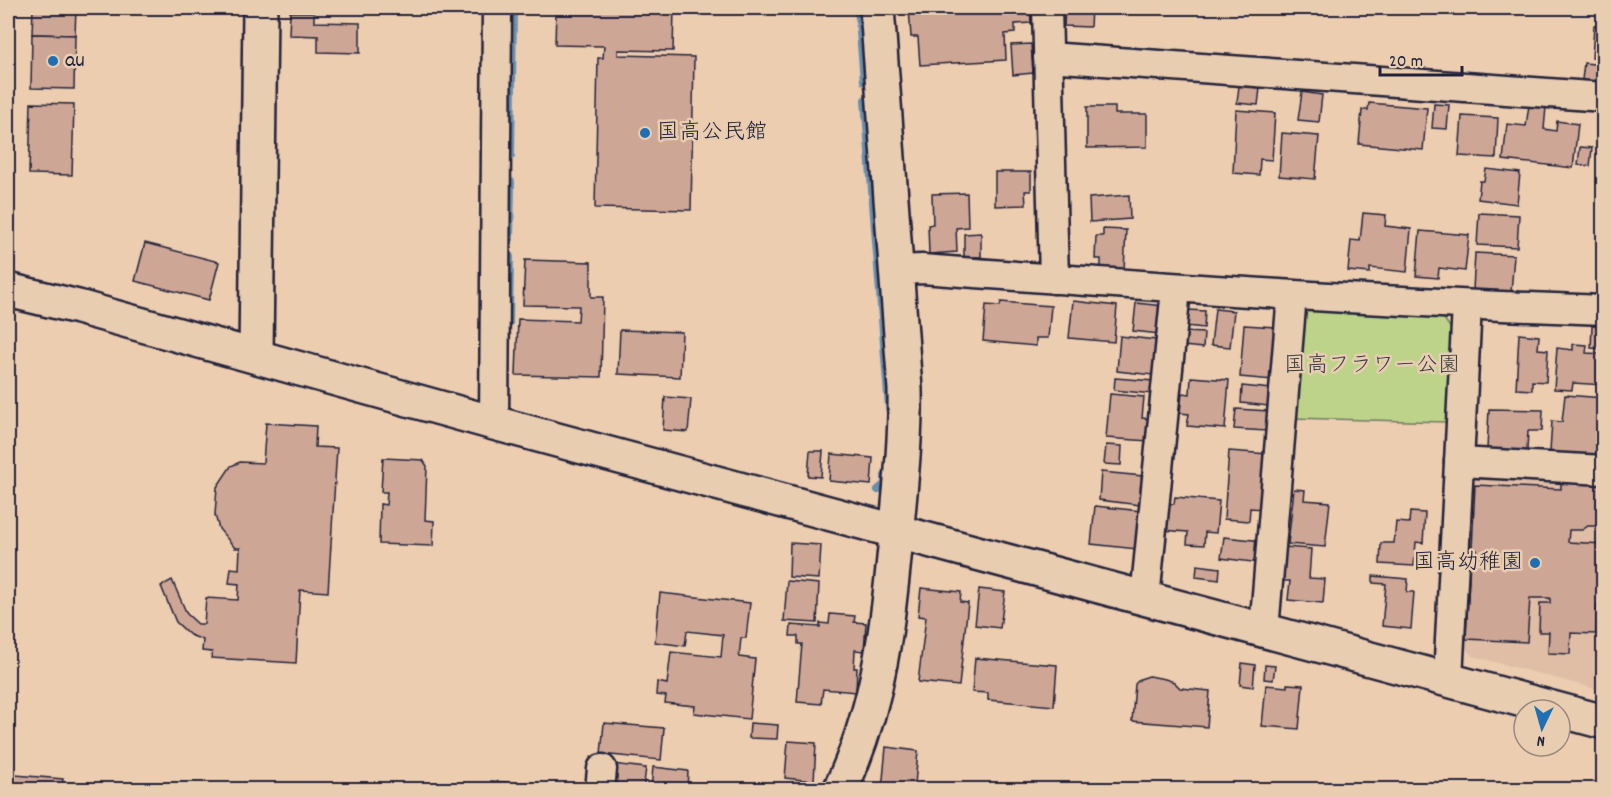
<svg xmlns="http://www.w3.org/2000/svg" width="1611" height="797" viewBox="0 0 1611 797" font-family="Dekko,'Klee One',sans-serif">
  <rect width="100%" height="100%" fill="#edcdb0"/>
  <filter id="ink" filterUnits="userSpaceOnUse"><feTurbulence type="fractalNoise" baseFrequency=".0167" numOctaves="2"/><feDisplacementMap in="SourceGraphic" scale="12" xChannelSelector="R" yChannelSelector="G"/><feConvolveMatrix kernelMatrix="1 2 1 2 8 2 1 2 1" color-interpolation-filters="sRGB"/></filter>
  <g filter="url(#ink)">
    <polygon fill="#e0bea6" points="1482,471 1603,479 1603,691 1472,656 1462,645 1470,481"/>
    <polygon fill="#bcd389" stroke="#6f7a62" stroke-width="1.5" points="1308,309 1442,316 1452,330 1446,422 1291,418 1299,319"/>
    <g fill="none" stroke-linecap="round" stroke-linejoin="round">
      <g stroke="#688eac" stroke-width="8">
        <polyline points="858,8 864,81"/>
        <polyline points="865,100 889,409"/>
        <polyline points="511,156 513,8"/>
        <polyline points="510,239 511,182"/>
        <polyline points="509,323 510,257"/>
        <polyline points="878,490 885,484 885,476"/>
      </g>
    </g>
    <g fill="#cea695" stroke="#22223b" stroke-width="1.5">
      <polygon points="33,8 76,8 75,35 32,34"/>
      <polygon points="556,8 674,8 673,51 618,50 618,55 694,57 691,210 595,208 598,58 603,58 604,46 555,45"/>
      <polygon points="909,8 1030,8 1031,23 1015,24 1015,33 1005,34 1006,60 920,65 918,37 911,37"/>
      <polygon points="1065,8 1091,8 1090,27 1064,26"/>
      <polygon points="290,12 314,12 314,22 360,23 360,53 318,52 318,36 289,35"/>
      <polygon points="1594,25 1604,26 1604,59 1592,58"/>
      <polygon points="32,34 75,35 74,89 31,88"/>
      <polygon points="1031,44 1033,73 1013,75 1011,45"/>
      <polygon points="1584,63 1604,65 1604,82 1582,80"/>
      <polygon points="1239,86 1260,88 1258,105 1237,103"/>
      <polygon points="1302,92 1322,95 1319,122 1298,120"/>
      <polygon points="31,103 74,104 72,175 29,174"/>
      <polygon points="1369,103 1427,108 1423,150 1359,144 1362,110 1368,110"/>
      <polygon points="1434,104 1449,105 1447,129 1432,128"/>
      <polygon points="1529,105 1546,107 1544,129 1556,131 1557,121 1578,124 1573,168 1503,160 1507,124 1526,126"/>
      <polygon points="1087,107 1115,107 1115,114 1147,114 1147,147 1087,148"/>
      <polygon points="1236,110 1275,113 1272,160 1260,159 1259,175 1233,173"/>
      <polygon points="1462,116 1498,118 1496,158 1459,156"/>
      <polygon points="1602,127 1604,127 1604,167 1599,166"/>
      <polygon points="1282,133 1319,136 1315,179 1279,176"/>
      <polygon points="1580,147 1592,148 1590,166 1578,165"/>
      <polygon points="1486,169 1520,173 1517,204 1478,199 1480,181 1484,181"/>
      <polygon points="995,172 1031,172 1031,191 1025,191 1026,205 995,206"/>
      <polygon points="967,193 968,227 956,228 957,252 929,254 928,225 933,224 932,194"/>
      <polygon points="1129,195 1130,219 1090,222 1089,198"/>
      <polygon points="1363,213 1386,215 1385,226 1411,229 1407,272 1370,268 1370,273 1348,271 1351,240 1360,241"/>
      <polygon points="1479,213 1519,215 1517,247 1477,245"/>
      <polygon points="1103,229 1126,230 1124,270 1101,269 1101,259 1095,259 1096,236 1103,236"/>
      <polygon points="1420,231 1469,235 1465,271 1439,268 1438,278 1416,276"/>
      <polygon points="981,233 981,257 964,257 964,234"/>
      <polygon points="145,243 219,262 209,300 135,281"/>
      <polygon points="1475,253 1514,255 1511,293 1473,290"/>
      <polygon points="525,260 591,262 591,297 603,297 601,377 516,375 518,319 578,321 579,306 523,305"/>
      <polygon points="1073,301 1117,306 1114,342 1069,338"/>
      <polygon points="1001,302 1051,306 1048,338 1036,338 1036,346 983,341 986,305 1000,306"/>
      <polygon points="1136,303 1163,306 1160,334 1133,331"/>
      <polygon points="1215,309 1234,311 1230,347 1211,345"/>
      <polygon points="1188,310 1205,311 1204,328 1186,326"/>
      <polygon points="1244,325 1276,327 1273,380 1240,377"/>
      <polygon points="1592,326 1604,326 1604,349 1591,348"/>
      <polygon points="620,330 682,332 680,377 618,374"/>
      <polygon points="1184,332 1204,333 1203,348 1183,346"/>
      <polygon points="1519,334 1539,336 1538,349 1548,350 1546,382 1532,381 1532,390 1516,389"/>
      <polygon points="1120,336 1156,340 1153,375 1117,371"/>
      <polygon points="1573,344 1587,345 1586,353 1604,354 1604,385 1573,383 1572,390 1554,389 1557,348 1573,350"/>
      <polygon points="1191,377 1229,380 1225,429 1187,426 1189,414 1180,413 1182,393 1190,394"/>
      <polygon points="1115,378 1154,381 1153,394 1114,390"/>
      <polygon points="1242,386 1271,389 1269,406 1241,403"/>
      <polygon points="1110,394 1144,397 1142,418 1150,419 1149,441 1106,438"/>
      <polygon points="1565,395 1604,398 1604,445 1597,444 1596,455 1550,452 1552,421 1562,422"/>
      <polygon points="665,397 691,399 688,432 663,430"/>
      <polygon points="1236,409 1269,411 1267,431 1234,429"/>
      <polygon points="1489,409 1543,410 1542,431 1528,431 1527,451 1487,449"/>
      <polygon points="266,423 316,426 315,447 337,448 328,592 300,590 296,663 211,658 212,652 202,651 203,640 190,635 176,622 161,586 172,580 187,614 198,624 204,624 206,598 238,600 239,584 229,583 231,568 239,569 240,548 235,548 219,529 215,515 217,487 231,466 240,462 263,463"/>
      <polygon points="1106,445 1122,446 1121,465 1104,464"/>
      <polygon points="810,451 823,451 821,477 808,476"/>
      <polygon points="1229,451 1268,454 1264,509 1250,508 1249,521 1224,519"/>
      <polygon points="831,454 873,458 871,485 829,481"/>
      <polygon points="383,458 423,460 427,466 425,520 434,521 433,546 379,544 380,504 386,505 387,492 381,492"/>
      <polygon points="1101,472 1143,476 1140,505 1099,500"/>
      <polygon points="1561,481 1604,483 1604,526 1588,526 1582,530 1569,530 1568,542 1604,544 1604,605 1597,604 1596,634 1571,633 1570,654 1548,653 1549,632 1539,632 1540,603 1550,603 1550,598 1530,598 1527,642 1466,639 1470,559 1477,560 1477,550 1472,550 1475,485 1561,489"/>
      <polygon points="1294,489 1305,490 1304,500 1330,502 1325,547 1288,544"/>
      <polygon points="1175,497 1219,501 1216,533 1205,532 1204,545 1187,544 1188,532 1162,530 1164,503 1174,504"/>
      <polygon points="1095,506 1141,511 1137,549 1091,544"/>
      <polygon points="1410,512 1425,513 1423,543 1416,542 1414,566 1380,564 1381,543 1394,543 1396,522 1409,523"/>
      <polygon points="1224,537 1263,541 1260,563 1221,558"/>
      <polygon points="790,543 821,545 819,579 789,577"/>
      <polygon points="1284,547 1311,549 1309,578 1325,579 1323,603 1288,600 1290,581 1281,581"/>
      <polygon points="1197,565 1220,568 1219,580 1196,577"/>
      <polygon points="1373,576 1408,579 1407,592 1414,592 1411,629 1382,626 1386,584 1373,583"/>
      <polygon points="787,581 819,584 817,623 784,621"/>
      <polygon points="921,588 961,592 960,602 968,603 959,686 918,682 926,617 918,616"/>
      <polygon points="979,589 1005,592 1000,628 975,625"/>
      <polygon points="660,593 750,603 746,638 741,638 739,657 755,659 749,719 694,713 695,706 665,703 666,696 656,695 657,682 667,684 671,652 721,657 723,635 687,631 685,646 655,642"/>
      <polygon points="830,614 855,616 854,622 866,623 864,651 855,650 854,668 857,668 856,692 823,689 821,704 797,702 802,644 798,644 798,636 790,636 791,625 820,627 820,623 829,624"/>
      <polygon points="975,658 1057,665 1054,706 988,700 988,693 972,692"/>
      <polygon points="1242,663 1255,665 1253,687 1240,685"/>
      <polygon points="1265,665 1275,666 1273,680 1264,679"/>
      <polygon points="1149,676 1165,679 1174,682 1180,688 1210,691 1207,727 1132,721 1135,684 1140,679"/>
      <polygon points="1287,684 1303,685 1299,729 1262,726 1266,685 1287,687"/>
      <polygon points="604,723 664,728 661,760 601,754"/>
      <polygon points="750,723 778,725 777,739 749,738"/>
      <polygon points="788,741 816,743 814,781 785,778"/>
      <polygon points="886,747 918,751 915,784 939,786 939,790 882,790"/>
      <polygon points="612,764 646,768 643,790 609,790"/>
      <polygon points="653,767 688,771 687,790 651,790"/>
      <polygon points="15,775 63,779 62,790 14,790"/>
      <polygon points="491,781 516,783 515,790 472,790 472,788 491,789"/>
    </g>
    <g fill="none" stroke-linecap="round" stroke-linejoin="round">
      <defs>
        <g id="minor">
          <polyline points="1047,8 1054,279"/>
          <polyline points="1048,57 1604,97"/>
          <path d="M 896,270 L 922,269 C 1149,286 1376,302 1604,310"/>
          <polyline points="494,423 497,8"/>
          <polyline points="1459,462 1604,470"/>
          <polyline points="1145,598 1176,289"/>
          <polyline points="1264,630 1292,295"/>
          <polyline points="1448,679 1467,305"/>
          <polyline points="600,790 602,769"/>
        </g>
        <g id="tertiary">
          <polyline points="8,290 78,307 494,423 1604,722"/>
          <polyline points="256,356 260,8"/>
          <path d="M 840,790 C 880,706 889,618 897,526 C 901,481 906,435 905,389 L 877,8"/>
        </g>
      </defs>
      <use href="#minor" stroke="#22223b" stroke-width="33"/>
      <use href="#tertiary" stroke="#22223b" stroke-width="38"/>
      <use href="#minor" stroke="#e9cdb0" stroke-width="28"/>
      <use href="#tertiary" stroke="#e9cdb0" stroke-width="33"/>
    </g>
  </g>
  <g fill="#1f6fb2" stroke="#e9cdb0" stroke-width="2">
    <circle cx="53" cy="61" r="6"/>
    <circle cx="645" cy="133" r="6"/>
    <circle cx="1535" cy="563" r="6"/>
  </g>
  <g text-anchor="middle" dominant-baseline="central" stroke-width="5" stroke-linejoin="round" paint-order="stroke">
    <g font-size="22" fill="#22223b" stroke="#e9cdb0" text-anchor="start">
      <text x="65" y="61">au</text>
      <text x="657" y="133">国高公民館</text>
      <text x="1523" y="563" text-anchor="end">国高幼稚園</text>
    </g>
    <g font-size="22" fill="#393d47" stroke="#e9cdb0">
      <text x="1372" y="366">国高フラワー公園</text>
    </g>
  </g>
  <rect width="1611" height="797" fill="none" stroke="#e9cdb0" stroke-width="30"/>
  <rect x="15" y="15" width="1581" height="767" fill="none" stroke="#22223b" stroke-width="2" filter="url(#ink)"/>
  <g transform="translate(1542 728) rotate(185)"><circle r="28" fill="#e9cdb0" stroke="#998981" stroke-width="1.5"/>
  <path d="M0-4.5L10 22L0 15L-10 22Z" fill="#1f6fb2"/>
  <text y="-9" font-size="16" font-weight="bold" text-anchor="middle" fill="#22223b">N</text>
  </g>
  <path d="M1380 66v9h82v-9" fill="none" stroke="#22223b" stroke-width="3"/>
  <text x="1389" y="66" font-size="18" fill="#22223b" stroke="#e9cdb0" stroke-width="4.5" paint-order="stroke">20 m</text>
</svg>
